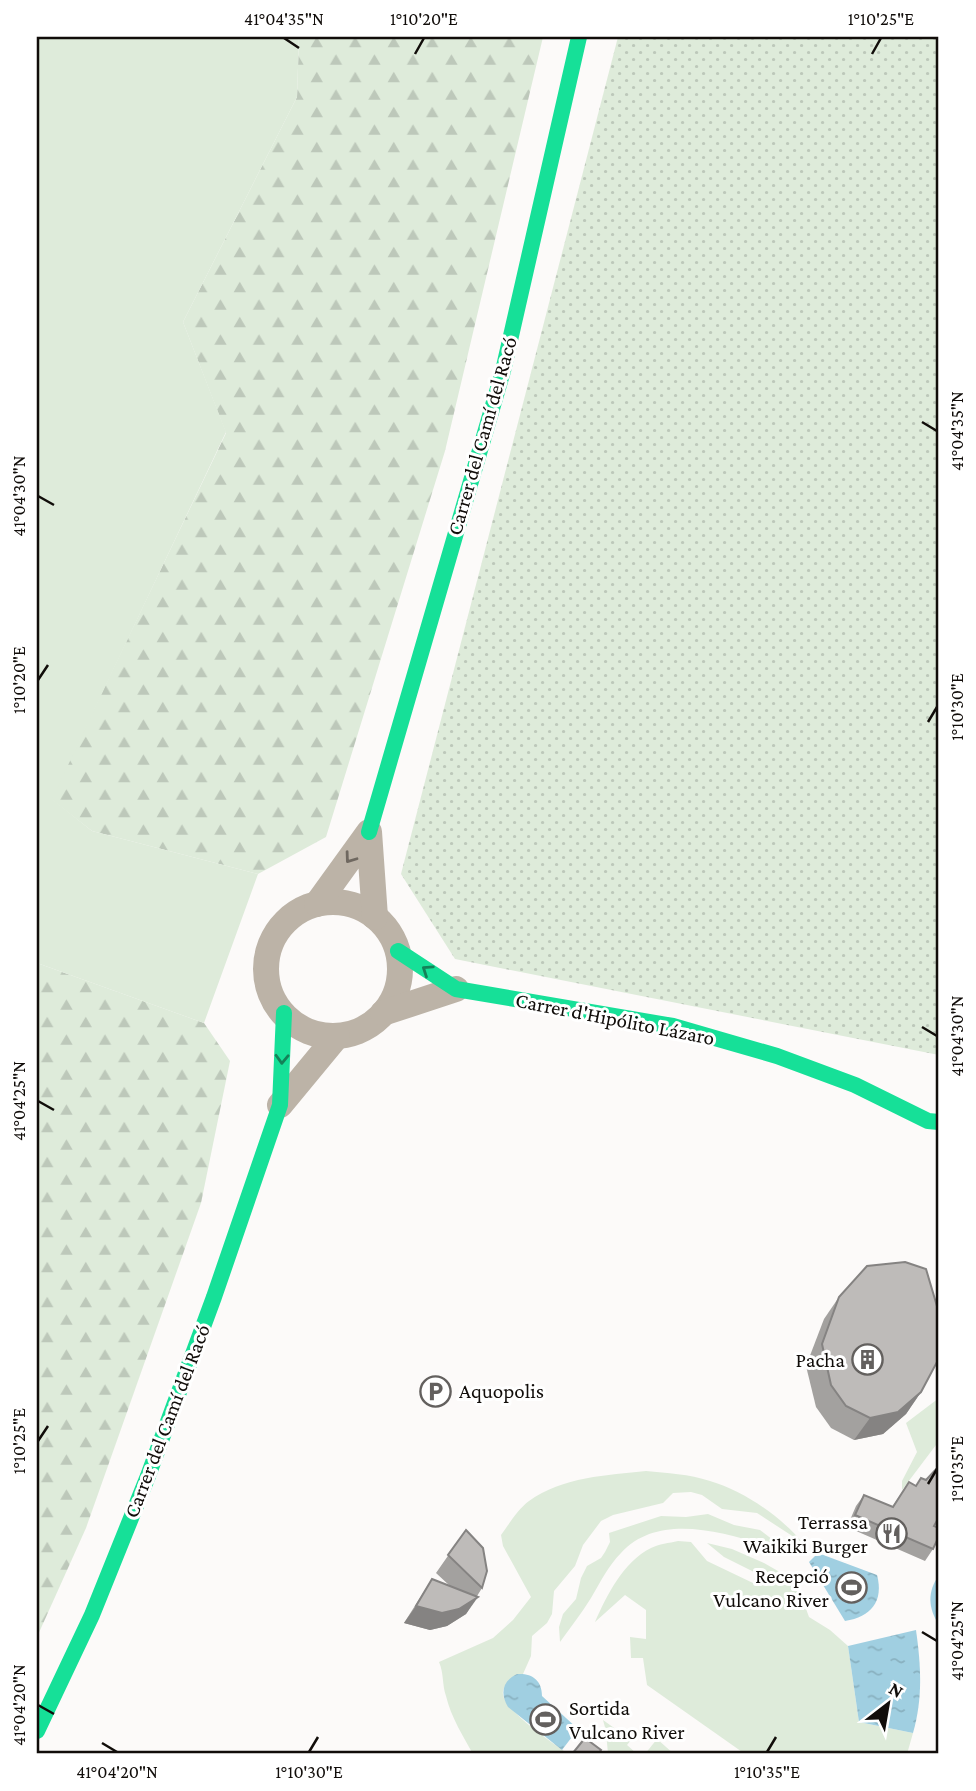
<svg xmlns="http://www.w3.org/2000/svg" width="976" height="1791" viewBox="0 0 976 1791" font-family="'Crimson Pro',serif">
  <defs>
    <pattern id="grass-dots" width="8" height="8" patternUnits="userSpaceOnUse" patternTransform="scale(1.75)"><rect width="8" height="8" fill="#deebda"/><path d="M2 2h.1M6 6h.1" fill="none" stroke="#bdc8ba" stroke-width="1.8" stroke-linecap="round"/></pattern>
    <pattern id="forest-firs" width="22" height="20" patternUnits="userSpaceOnUse" patternTransform="scale(1.75)"><rect width="22" height="20" fill="#deebda"/><path d="M5 1l3.5 6h-7zM16 11l3.5 6h-7z" fill="#bdc8ba"/></pattern>
    <pattern id="water-ripples" width="26" height="14" patternUnits="userSpaceOnUse" patternTransform="scale(1.75)"><rect width="26" height="14" fill="#a0cfe1"/><path d="M2 4q2-2 4 0t4 0M15 11q2-2 4 0t4 0" fill="none" stroke="#89b1c0"/></pattern>
  </defs>
  <rect width="100%" height="100%" fill="#fcfaf9"/>
  <polygon fill="url(#grass-dots)" points="618,37 939,37 939,1055 455,959 401,874"/>
  <g fill="url(#forest-firs)">
    <polygon points="299,37 543,37 445,451 326,837 258,874 92,831 51,799 226,433 183,322 297,97"/>
    <polygon points="37,963 204,1023 230,1061 201,1203 86,1528 37,1637"/>
  </g>
  <g fill="#deebda">
    <polygon points="37,37 299,37 297,97 183,322 226,432 52,799 92,831 258,874 204,1023 37,963"/>
    <polygon points="939,1398 939,1441 902,1490 902,1481 917,1452 906,1423"/>
    <path d="M 646,1471 C 667,1473 689,1474 710,1481 C 744,1491 780,1516 803,1543 L 757,1513 L 722,1509 L 702,1495 L 691,1492 L 673,1493 L 663,1503 L 613,1515 L 601,1521 L 583,1545 L 575,1566 L 554,1591 L 552,1614 L 547,1623 L 532,1636 L 531,1656 L 523,1674 L 517,1674 C 512,1679 504,1685 503,1691 C 499,1708 555,1744 568,1754 L 473,1754 C 463,1736 451,1717 446,1696 C 442,1685 444,1673 439,1662 L 493,1638 L 513,1620 L 531,1597 L 503,1546 L 501,1535 C 509,1524 518,1509 529,1501 C 562,1477 608,1475 646,1471 Z"/>
    <path d="M 708,1514 L 734,1525 L 760,1530 L 790,1553 C 740,1538 663,1507 621,1553 C 608,1566 600,1583 591,1598 C 581,1614 570,1628 560,1642 L 559,1627 L 563,1614 L 576,1599 L 581,1578 L 587,1566 L 601,1558 L 605,1552 L 610,1542 L 609,1533 L 661,1516 L 686,1517 Z"/>
    <path d="M 678,1541 L 691,1542 L 707,1561 L 753,1583 L 756,1573 L 724,1557 L 707,1543 L 732,1549 L 764,1563 L 785,1575 L 801,1595 L 809,1617 L 830,1630 L 848,1646 L 859,1722 L 913,1733 L 907,1754 L 745,1754 L 647,1685 L 643,1658 L 631,1658 L 630,1637 L 646,1639 L 646,1610 L 625,1595 L 595,1622 C 607,1595 623,1562 651,1548 C 659,1544 669,1543 678,1541 Z"/>
    <polygon points="603,1720 631,1740 627,1745 637,1754 608,1754 606,1731"/>
    <polygon points="657,1739 674,1754 645,1754"/>
  </g>
  <g fill="url(#water-ripples)">
    <path d="M 818,1553 L 877,1575 C 884,1601 871,1617 845,1621 L 809,1562 Z"/>
    <path d="M 939,1575 L 939,1625 C 928,1608 927,1592 939,1575 Z"/>
    <path d="M 916,1630 C 921,1666 923,1698 913,1733 L 859,1722 L 848,1646 Z"/>
    <path d="M 517,1674 C 532,1673 542,1680 542,1696 L 578,1729 L 562,1750 L 508,1707 C 500,1694 502,1681 517,1674 Z"/>
  </g>
  <g fill="none" stroke-linecap="round" stroke-linejoin="round">
    <g stroke="#bcb3a7" stroke-width="26">
      <circle cx="333" cy="969" r="67"/>
      <polyline points="317,904 369,832 375,917"/>
      <polyline points="383,1013 456,989"/>
      <polyline points="280,1105 337,1036"/>
    </g>
    <g stroke="#16e098" stroke-width="16">
      <polyline points="369,832 503,371 579,37"/>
      <polyline points="398,951 456,989 673,1026 777,1056 855,1085 928,1121 939,1122"/>
      <polyline points="37,1731 92,1615 148,1476 214,1297 280,1105 284,1013"/>
    </g>
  </g>
  <g fill="#a3a19f">
    <polygon points="839,1297 921,1392 906,1414 883,1434 854,1440 831,1428 816,1407 806,1366 824,1319"/>
    <polygon points="909,1482 934,1526 933,1549 925,1561 847,1527 856,1506 864,1495 892,1507"/>
    <polygon points="466,1530 482,1588 466,1614 447,1626 430,1630 404,1623 432,1579 450,1586 436,1573"/>
  </g>
  <g fill="#858382">
    <polygon points="921,1392 906,1414 883,1434 854,1440 870,1418"/>
    <polygon points="478,1597 466,1614 447,1626 430,1630 404,1623 416,1606"/>
  </g>
  <g fill="#bebbb9" stroke="#858382" stroke-width="2">
    <polygon points="905,1262 926,1269 939,1313 939,1353 937,1362 921,1392 898,1412 870,1418 846,1406 831,1385 822,1344 839,1297 867,1266"/>
    <polygon points="939,1466 939,1517 934,1526 939,1528 939,1536 933,1549 855,1515 864,1495 893,1507 909,1482 916,1486 921,1478 926,1480"/>
    <polygon points="466,1530 483,1548 487,1571 482,1588 448,1555"/>
    <polygon points="432,1579 478,1597 459,1609 442,1613 416,1606"/>
    <polygon points="585,1738 601,1750 598,1754 572,1754"/>
  </g>
  <defs><path id="oneway-chevron" d="M-2-3.5L2.5 0L-2 3.5" fill="none" stroke-width="1.6" stroke-linecap="round" stroke-linejoin="round" transform="scale(1.75)"/></defs>
  <use stroke="#6f6860" href="#oneway-chevron" transform="translate(350 858) rotate(126)"/>
  <g stroke="#148158">
    <use href="#oneway-chevron" transform="translate(427 970) rotate(-146)"/>
    <use href="#oneway-chevron" transform="translate(282 1059) rotate(92)"/>
  </g>
  <path fill="none" stroke="#110d0a" stroke-width="2.5" d="M 284,38 L 299,48M 415,54 L 424,38M 872,54 L 881,38M 922,422 L 937,431M 38,496 L 54,505M 38,680 L 48,665M 928,722 L 937,707M 922,1027 L 937,1036M 38,1101 L 54,1110M 38,1441 L 48,1426M 928,1484 L 937,1469M 922,1632 L 937,1641M 38,1705 L 54,1714M 102,1743 L 117,1752M 309,1752 L 318,1737M 767,1752 L 776,1737"/>
  <defs>
    <symbol id="building-ring" viewBox="-11 -11 22 22"><circle r="9.5" fill="#fff" stroke="#63605e" stroke-width="1.5"/><path d="M-4-6H4V6H1V3H-1V6H-4ZM-2.5-4.3h1.7v1.8h-1.7ZM.8-4.3h1.7v1.8H.8ZM-2.5-1h1.7V.8h-1.7ZM.8-1h1.7V.8H.8Z" fill="#63605e"/></symbol>
    <symbol id="parking-ring" viewBox="-11 -11 22 22"><circle r="9.5" fill="#fff" stroke="#63605e" stroke-width="1.5"/><path d="M-3.5-5.5H1a3.5 3.5 0 0 1 0 7H-1V5.5H-3.5ZM-1-3.4V-.6H.8a1.4 1.4 0 0 0 0-2.8Z" fill="#63605e"/></symbol>
    <symbol id="restaurant-ring" viewBox="-11 -11 22 22"><circle r="9.5" fill="#fff" stroke="#63605e" stroke-width="1.5"/><path d="M-5-6h1v4h1v-4h1v4h1v-4h1v5L-1.5 .5V6h-2V.5L-5-1ZM5-6V6H3V1.5H1.5Q1.5-4 5-6Z" fill="#63605e"/></symbol>
    <symbol id="stadium-ring" viewBox="-11 -11 22 22"><circle r="9.5" fill="#fff" stroke="#63605e" stroke-width="1.5"/><path d="M0-5a6.5 5 0 1 0 0 10a6.5 5 0 1 0 0-10ZM-3.5-1.8h7v3.6h-7Z" fill="#63605e"/></symbol>
  </defs>
  <g fill-rule="evenodd">
    <use href="#building-ring" x="850" y="1342" width="35" height="35"/>
    <use href="#parking-ring" x="418" y="1374" width="35" height="35"/>
    <use href="#restaurant-ring" x="874" y="1516" width="35" height="35"/>
    <use href="#stadium-ring" x="834" y="1570" width="35" height="35"/>
    <use href="#stadium-ring" x="528" y="1702" width="35" height="35"/>
  </g>
  <g text-anchor="middle" dominant-baseline="central" stroke-width="6" stroke-linejoin="round" paint-order="stroke">
    <g font-size="21" fill="#110d0a" stroke="#fff">
      <text transform="translate(482 436) rotate(-74)">Carrer del Camí del Racó</text>
      <text transform="translate(615 1019) rotate(11)">Carrer d'Hipólito Lázaro</text>
      <text transform="translate(167 1421) rotate(-69)">Carrer del Camí del Racó</text>
    </g>
    <g font-size="21" fill="#110d0a" stroke="#fff" text-anchor="end">
      <text x="845" y="1360">Pacha</text>
      <text x="459" y="1391" text-anchor="start">Aquopolis</text>
      <text x="868" y="1522">Terrassa<tspan x="868" dy="24">Waikiki Burger</tspan></text>
      <text x="829" y="1576">Recepció<tspan x="829" dy="24">Vulcano River</tspan></text>
      <text x="569" y="1708" text-anchor="start">Sortida<tspan x="569" dy="24">Vulcano River</tspan></text>
    </g>
  </g>
  <rect width="976" height="1791" fill="none" stroke="#ffffff" stroke-width="77"/>
  <g transform="translate(888 1704) rotate(31)" stroke="#ffffff" stroke-width="5" paint-order="stroke">
  <path d="M0-5L12 26L0 18L-12 26Z" fill="#110d0a"/>
  <text y="-10" font-size="19" font-weight="bold" text-anchor="middle" fill="#110d0a">N</text>
  </g>
  <rect x="38" y="38" width="899" height="1714" fill="none" stroke="#110d0a" stroke-width="2.5"/>
  <g font-size="18" text-anchor="middle" fill="#110d0a">
    <text x="284" y="25">41°04'35"N</text>
    <text x="424" y="25">1°10'20"E</text>
    <text x="881" y="25">1°10'25"E</text>
    <text transform="translate(957 431) rotate(-90)" y="6">41°04'35"N</text>
    <text transform="translate(19 496) rotate(-90)" y="6">41°04'30"N</text>
    <text transform="translate(19 680) rotate(-90)" y="6">1°10'20"E</text>
    <text transform="translate(957 707) rotate(-90)" y="6">1°10'30"E</text>
    <text transform="translate(957 1036) rotate(-90)" y="6">41°04'30"N</text>
    <text transform="translate(19 1101) rotate(-90)" y="6">41°04'25"N</text>
    <text transform="translate(19 1441) rotate(-90)" y="6">1°10'25"E</text>
    <text transform="translate(957 1469) rotate(-90)" y="6">1°10'35"E</text>
    <text transform="translate(957 1641) rotate(-90)" y="6">41°04'25"N</text>
    <text transform="translate(19 1705) rotate(-90)" y="6">41°04'20"N</text>
    <text x="117" y="1778">41°04'20"N</text>
    <text x="309" y="1778">1°10'30"E</text>
    <text x="767" y="1778">1°10'35"E</text>
  </g>
</svg>
